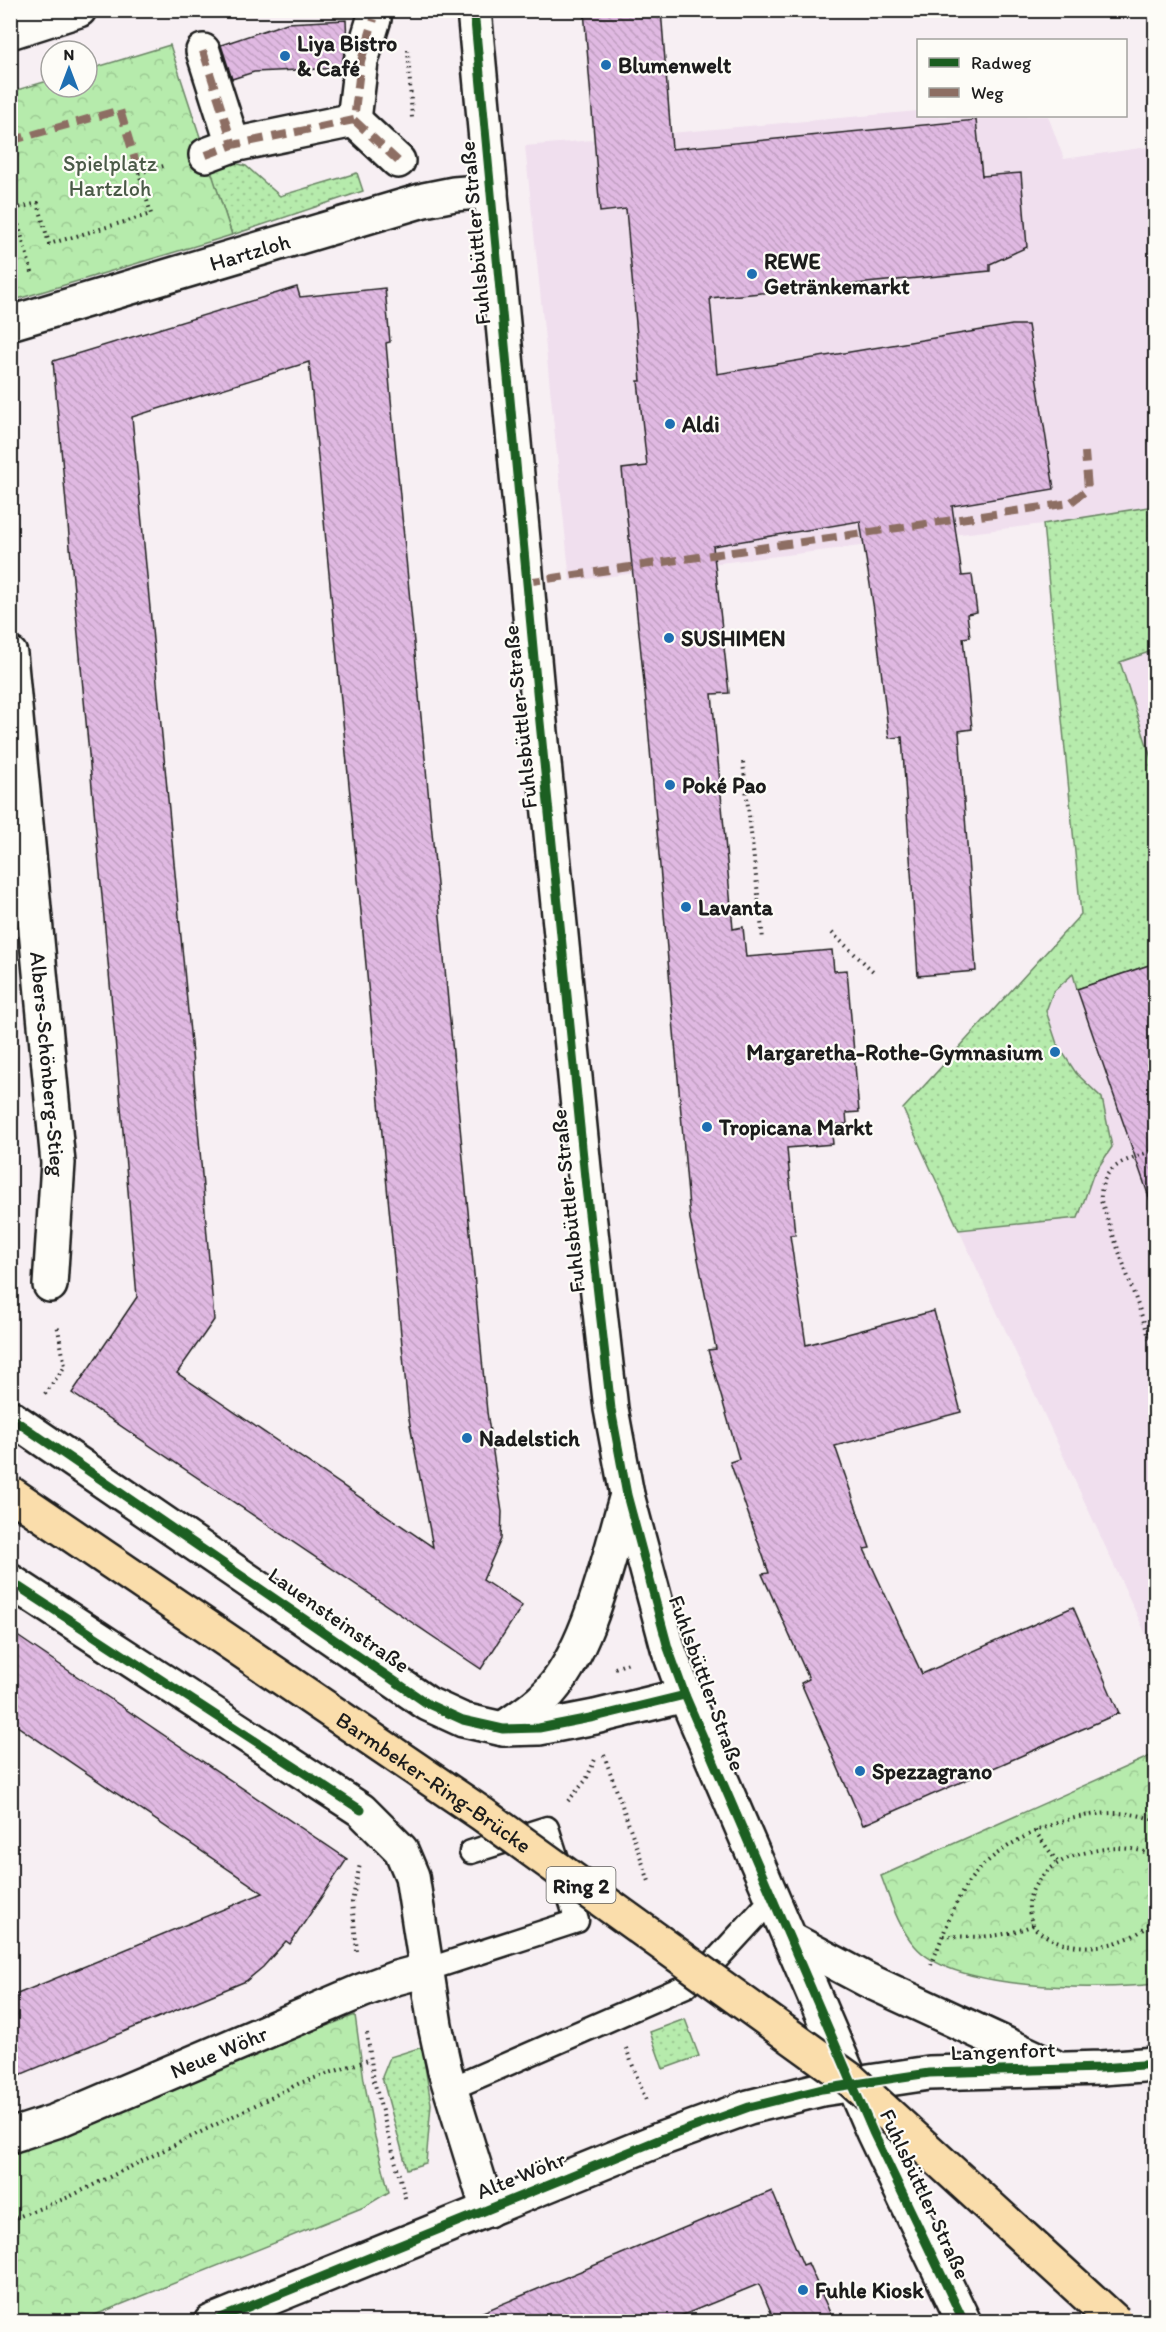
<svg xmlns="http://www.w3.org/2000/svg" width="1166" height="2332" viewBox="0 0 1166 2332" font-family="Itim,sans-serif">
  <defs>
    <pattern id="grass-dots" width="8" height="8" patternUnits="userSpaceOnUse" patternTransform="scale(1.5)"><rect width="8" height="8" fill="#b6ebac"/><path d="M2 2h.1M6 6h.1" fill="none" stroke="#9cc993" stroke-width="1.8" stroke-linecap="round"/></pattern>
    <pattern id="park-crowns" width="20" height="18" patternUnits="userSpaceOnUse" patternTransform="scale(1.5)"><rect width="20" height="18" fill="#b6ebac"/><path d="M2 6a3 3 0 1 1 6 0M12 15a3 3 0 1 1 6 0" fill="none" stroke="#9cc993"/></pattern>
    <pattern id="building-back-hatch" width="6" height="6" patternUnits="userSpaceOnUse" patternTransform="scale(1.5)"><rect width="6" height="6" fill="#e0b9e2"/><path d="M-1 5l2 2M0 0l6 6M5-1l2 2" fill="none" stroke="#c09ec1"/></pattern>
  </defs>
  <rect width="100%" height="100%" fill="#f7eff3"/>
  <filter id="ink" filterUnits="userSpaceOnUse"><feTurbulence type="fractalNoise" baseFrequency=".0167" numOctaves="2"/><feDisplacementMap in="SourceGraphic" scale="12" xChannelSelector="R" yChannelSelector="G"/><feConvolveMatrix kernelMatrix="1 2 1 2 8 2 1 2 1" color-interpolation-filters="sRGB"/></filter>
  <g filter="url(#ink)">
    <polygon fill="#f0dfee" points="918,111 918,116 1048,116 1064,159 1155,146 1155,1654 903,1109 1081,914 1043,524 570,581 525,146"/>
    <g fill="url(#grass-dots)" stroke="#698464" stroke-width="1.5">
      <polygon points="235,163 246,166 280,196 357,173 363,191 232,235 210,169"/>
      <polygon points="1155,506 1155,650 1120,662 1155,770 1155,963 1077,989 1073,974 1053,992 1046,1011 1057,1044 1076,1073 1102,1098 1112,1147 1093,1175 1078,1218 959,1230 903,1109 1081,914 1043,524"/>
      <polygon points="685,2019 699,2056 663,2069 650,2032"/>
      <polygon points="422,2047 431,2104 426,2163 407,2169 382,2077 390,2057"/>
    </g>
    <g fill="url(#park-crowns)" stroke="#698464" stroke-width="1.5">
      <polygon points="170,45 232,235 11,301 10,92 51,80 51,87 87,87 87,70"/>
      <path d="M 1155,1754 L 1155,1984 C 1098,1990 954,1992 915,1946 C 898,1927 890,1899 881,1876 Z"/>
      <polygon points="355,2015 364,2080 375,2137 389,2192 364,2207 80,2321 11,2321 10,2148"/>
    </g>
    <g fill="url(#building-back-hatch)" stroke="#1c1c1c" stroke-width="1.5" fill-rule="evenodd">
      <polygon points="584,10 661,10 672,149 976,120 982,176 1021,173 1027,247 990,264 990,271 710,298 717,374 1012,325 1028,325 1054,489 952,506 962,576 972,575 977,612 967,614 970,637 963,638 972,729 959,731 976,971 918,976 902,737 889,738 874,610 860,521 713,546 729,693 712,694 733,929 743,927 746,957 832,950 834,971 847,970 859,1112 846,1113 847,1124 831,1125 833,1144 787,1148 795,1235 790,1235 806,1345 934,1311 961,1412 835,1446 870,1548 864,1549 922,1674 1073,1607 1119,1713 863,1825 801,1683 809,1679 762,1574 769,1573 730,1462 739,1459 708,1350 716,1349 690,1219 646,702 622,469 647,466 638,381 641,381 626,209 600,212"/>
      <polygon points="346,20 347,43 341,68 254,72 232,79 221,45 287,23"/>
      <path d="M 297,287 L 300,297 L 385,288 L 390,342 L 386,343 L 393,422 L 476,1295 L 487,1412 L 502,1512 L 501,1539 L 483,1580 L 522,1606 L 481,1669 L 72,1393 L 137,1297 L 117,1060 L 53,361 ZM 309,362 L 409,1419 L 433,1547 L 177,1373 L 214,1320 L 192,1054 L 132,417 Z"/>
      <polygon points="1155,963 1155,1199 1150,1200 1077,989"/>
      <polygon points="10,1631 347,1859 290,1944 286,1941 263,1967 246,1981 10,2079 10,1997 263,1893 10,1721"/>
      <polygon points="772,2191 803,2265 808,2263 834,2322 775,2322 759,2284 666,2322 459,2322"/>
    </g>
    <g fill="none" stroke-linecap="round" stroke-linejoin="round">
      <defs>
        <g id="service">
          <polyline points="426,1970 577,1921 547,1828 471,1852"/>
          <polyline points="450,2089 686,1986 715,1961 773,1898"/>
        </g>
        <g id="pedestrian">
          <polyline points="203,51 233,145"/>
          <polyline points="354,120 398,161"/>
          <polyline points="206,155 233,145 354,120 361,61 374,19"/>
        </g>
        <g id="minor">
          <polyline points="10,32 79,10"/>
          <path id="s1" d="M 10,323 L 424,200 L 454,194 L 491,191"/>
          <path id="s2" d="M 10,654 L 58,1163 L 50,1285"/>
          <polyline points="10,1417 428,1704 463,1720 503,1729 539,1728 595,1717 685,1695"/>
          <polyline points="10,1581 361,1810 401,1850 412,1876 435,2025 445,2071 488,2210"/>
          <path d="M 503,1729 C 516,1719 532,1710 544,1698 C 589,1654 609,1556 627,1495"/>
          <path id="s3" d="M 10,2136 L 56,2121 L 361,1991 L 396,1978 L 426,1970"/>
        </g>
        <g id="tertiary">
          <polyline points="790,1939 867,1980 1053,2066"/>
          <polyline points="211,2322 661,2139 749,2107 822,2089 929,2073 1101,2068 1156,2064"/>
        </g>
        <polyline id="secondary" points="474,10 538,702 585,1178 611,1409 627,1495 668,1648 685,1695 873,2132 964,2322"/>
      </defs>
      <use href="#service" stroke="#1c1c1c" stroke-width="27"/>
      <use href="#pedestrian" stroke="#1c1c1c" stroke-width="38"/>
      <use href="#minor" stroke="#1c1c1c" stroke-width="38"/>
      <use href="#tertiary" stroke="#1c1c1c" stroke-width="38"/>
      <use href="#secondary" stroke="#1c1c1c" stroke-width="38"/>
      <g stroke="#1c1c1c" stroke-width="4" stroke-dasharray="1.5 4.5" stroke-linecap="butt">
        <polyline points="408,50 412,118"/>
        <polyline points="10,196 33,276"/>
        <polyline points="14,209 38,203 49,244 151,214 139,173 167,165"/>
        <polyline points="743,762 763,939"/>
        <polyline points="832,933 874,972"/>
        <path d="M 1156,1149 C 1127,1161 1099,1164 1101,1201 L 1156,1356"/>
        <polyline points="45,1394 65,1366 57,1324"/>
        <polyline points="615,1668 631,1662"/>
        <polyline points="604,1755 650,1884"/>
        <polyline points="568,1801 586,1780 596,1757"/>
        <polyline points="1035,1831 1058,1863"/>
        <path d="M 1156,1856 C 1131,1845 1105,1847 1080,1854 C 1054,1861 1027,1882 1029,1910 C 1030,1916 1031,1923 1035,1928 C 1039,1933 1048,1937 1054,1940 C 1088,1954 1128,1945 1156,1920"/>
        <path d="M 943,1936 C 978,1937 1000,1939 1033,1925"/>
        <polyline points="357,1951 352,1902 360,1864"/>
        <path d="M 931,1965 C 944,1935 954,1898 975,1874 C 1012,1831 1102,1797 1156,1821"/>
        <polyline points="367,2033 374,2081 406,2201"/>
        <polyline points="626,2048 647,2103"/>
        <polyline points="10,2220 69,2197 300,2083 371,2059"/>
      </g>
      <use href="#service" stroke="#fdfcf7" stroke-width="22"/>
      <use href="#pedestrian" stroke="#fdfcf7" stroke-width="33"/>
      <use href="#minor" stroke="#fdfcf7" stroke-width="33"/>
      <use href="#tertiary" stroke="#fdfcf7" stroke-width="33"/>
      <use href="#secondary" stroke="#fdfcf7" stroke-width="33"/>
      <defs>
        <g id="primary-bridge">
          <path id="s4" d="M 10,1493 L 482,1814 L 851,2080 L 1116,2322"/>
        </g>
      </defs>
      <use href="#primary-bridge" stroke="#1c1c1c" stroke-width="38" stroke-linecap="butt"/>
      <use href="#primary-bridge" stroke="#faddab" stroke-width="33"/>
      <g stroke="#8d6e63" stroke-width="8" stroke-dasharray="15 8" stroke-linecap="butt">
        <polyline points="203,51 233,145"/>
        <polyline points="354,120 398,161"/>
        <polyline points="10,141 120,110 139,173"/>
        <polyline points="206,155 233,145 354,120 361,61 374,19"/>
        <polyline points="526,582 1070,503 1088,489 1085,452"/>
      </g>
      <defs>
        <g id="cycleway">
          <polyline points="474,10 538,702 585,1178 611,1409 627,1495 668,1648 685,1695 873,2132 964,2322"/>
          <polyline points="10,1417 428,1704 463,1720 503,1729 539,1728 595,1717 685,1695"/>
          <polyline points="10,1581 361,1810"/>
          <polyline points="211,2322 661,2139 749,2107 822,2089 929,2073 1101,2068 1156,2064"/>
        </g>
      </defs>
      <use href="#cycleway" stroke="#fdfcf7" stroke-width="13"/>
      <use href="#cycleway" stroke="#1b5e20" stroke-width="9"/>
    </g>
  </g>
  <g fill="#1f6fb2" stroke="#fdfcf7" stroke-width="2">
    <circle cx="285" cy="56" r="6"/>
    <circle cx="606" cy="65" r="6"/>
    <circle cx="752" cy="274" r="6"/>
    <circle cx="670" cy="424" r="6"/>
    <circle cx="669" cy="638" r="6"/>
    <circle cx="670" cy="785" r="6"/>
    <circle cx="686" cy="907" r="6"/>
    <circle cx="1055" cy="1052" r="6"/>
    <circle cx="707" cy="1127" r="6"/>
    <circle cx="467" cy="1438" r="6"/>
    <circle cx="860" cy="1771" r="6"/>
    <circle cx="803" cy="2290" r="6"/>
  </g>
  <g text-anchor="middle" dominant-baseline="central" stroke-width="4.5" stroke-linejoin="round" paint-order="stroke">
    <rect fill="#fdfcf7" stroke="#605f5e" stroke-width="1.5" x="546.5" y="1867" width="69" height="36" rx="4.5"/>
    <g font-size="21" font-weight="bold" fill="#1c1c1c">
      <text x="581" y="1885">Ring 2</text>
    </g>
    <g font-size="22" font-weight="bold" fill="#1c1c1c" stroke="#fdfcf7" text-anchor="start">
      <text x="297" y="43">Liya Bistro<tspan x="297" dy="25">&amp; Café</tspan></text>
      <text x="618" y="65">Blumenwelt</text>
      <text x="764" y="261">REWE<tspan x="764" dy="25">Getränkemarkt</tspan></text>
      <text x="682" y="424">Aldi</text>
      <text x="681" y="638">SUSHIMEN</text>
      <text x="682" y="785">Poké Pao</text>
      <text x="698" y="907">Lavanta</text>
      <text x="1043" y="1052" text-anchor="end">Margaretha-Rothe-Gymnasium</text>
      <text x="719" y="1127">Tropicana Markt</text>
      <text x="479" y="1438">Nadelstich</text>
      <text x="872" y="1771">Spezzagrano</text>
      <text x="815" y="2290">Fuhle Kiosk</text>
    </g>
    <g font-size="22" fill="#4a5a47" stroke="#fdfcf7">
      <text x="110" y="163">Spielplatz<tspan x="110" dy="25">Hartzloh</tspan></text>
    </g>
    <g font-size="22" fill="#1c1c1c" stroke="#fdfcf7">
      <text transform="translate(475 233) rotate(-95)">Fuhlsbüttler Straße</text>
      <text stroke="none"><textPath href="#s1" startOffset="250">Hartzloh</textPath></text>
      <text transform="translate(520 717) rotate(-96)">Fuhlsbüttler Straße</text>
      <text stroke="none"><textPath href="#s2" startOffset="412">Albers-Schönberg-Stieg</textPath></text>
      <text transform="translate(568 1201) rotate(-96)">Fuhlsbüttler Straße</text>
      <text transform="translate(339 1620) rotate(35)">Lauensteinstraße</text>
      <text transform="translate(707 1683) rotate(70)">Fuhlsbüttler Straße</text>
      <text stroke="none"><textPath href="#s4" startOffset="513">Barmbeker-Ring-Brücke</textPath></text>
      <text transform="translate(1003 2051) rotate(-2)">Langenfort</text>
      <text stroke="none"><textPath href="#s3" startOffset="225">Neue Wöhr</textPath></text>
      <text transform="translate(521 2175) rotate(-22)">Alte Wöhr</text>
      <text transform="translate(925 2194) rotate(65)">Fuhlsbüttler Straße</text>
    </g>
  </g>
  <rect width="1166" height="2332" fill="none" stroke="#fdfcf7" stroke-width="36"/>
  <rect x="18" y="18" width="1130" height="2296" fill="none" stroke="#1c1c1c" stroke-width="2" filter="url(#ink)"/>
  <rect x="917" y="39" width="210" height="78" fill="#fdfcf7" stroke="#a3a29f" stroke-width="1.5"/>
  <rect x="929" y="58" width="30" height="9" fill="#1b5e20" stroke="#a3a29f" stroke-width="1.5"/>
  <text x="971" y="69" font-size="18" fill="#1c1c1c">Radweg</text>
  <rect x="929" y="88" width="30" height="9" fill="#8d6e63" stroke="#a3a29f" stroke-width="1.5"/>
  <text x="971" y="99" font-size="18" fill="#1c1c1c">Weg</text>
  <g transform="translate(69 69)"><circle r="28" fill="#fdfcf7" stroke="#a3a29f" stroke-width="1.5"/>
  <path d="M0-4.5L10 22L0 15L-10 22Z" fill="#1f6fb2"/>
  <text y="-9" font-size="16" font-weight="bold" text-anchor="middle" fill="#1c1c1c">N</text>
  </g>
</svg>
